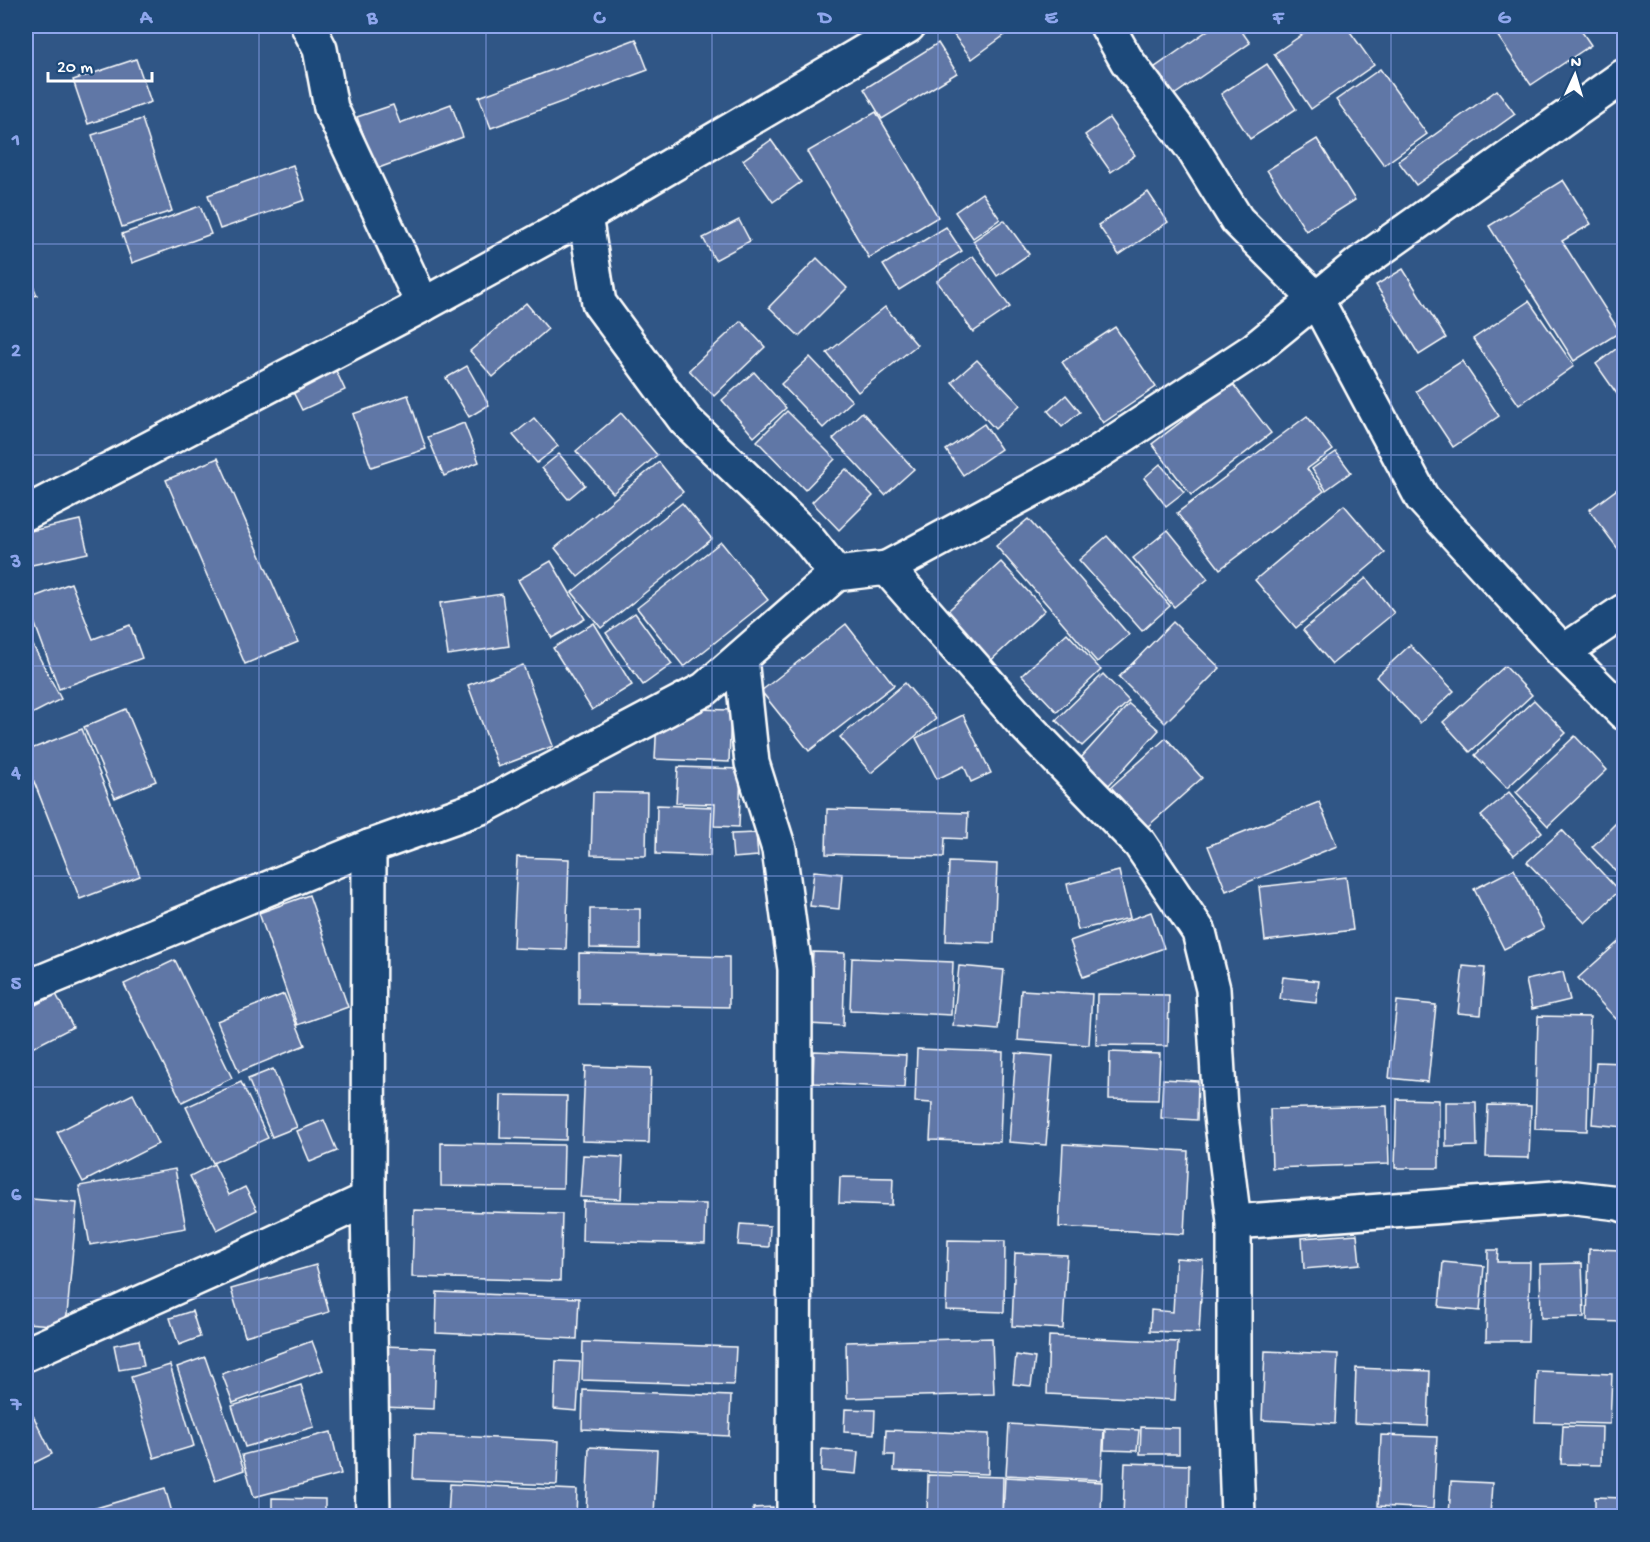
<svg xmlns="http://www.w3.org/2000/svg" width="1650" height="1542" viewBox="0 0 1650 1542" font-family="'Gochi Hand',sans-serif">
  <rect width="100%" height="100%" fill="#305686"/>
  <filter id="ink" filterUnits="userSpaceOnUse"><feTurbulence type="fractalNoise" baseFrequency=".0167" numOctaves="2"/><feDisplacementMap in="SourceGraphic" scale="12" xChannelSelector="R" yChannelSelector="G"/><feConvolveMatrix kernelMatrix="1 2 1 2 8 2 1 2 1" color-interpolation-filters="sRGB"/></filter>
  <g filter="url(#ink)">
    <g fill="#6077a6" stroke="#fff" stroke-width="1.5">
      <polygon points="965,26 1017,26 972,59 953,34"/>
      <polygon points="1214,26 1238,26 1250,43 1171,97 1151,70"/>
      <polygon points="1315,26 1346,26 1374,65 1311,109 1274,54"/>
      <polygon points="1491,26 1578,26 1591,45 1531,85"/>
      <polygon points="636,39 648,70 491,128 479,97"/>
      <polygon points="938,43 957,73 882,119 864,89"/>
      <polygon points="136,59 151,102 88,124 73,80"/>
      <polygon points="1267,64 1296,109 1250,139 1221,94"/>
      <polygon points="1380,69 1427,134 1384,165 1336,100"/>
      <polygon points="1497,90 1515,114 1416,185 1398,161"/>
      <polygon points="451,104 463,137 376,169 357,117 393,105 400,123"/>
      <polygon points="876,112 938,217 869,258 807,152"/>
      <polygon points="1109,118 1135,155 1111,172 1085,135"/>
      <polygon points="142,119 172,211 122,227 92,135"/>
      <polygon points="1317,139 1355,200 1306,231 1267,170"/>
      <polygon points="771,140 801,182 773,202 743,160"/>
      <polygon points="293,165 305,200 220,229 208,195"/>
      <polygon points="1563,180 1591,224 1562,241 1620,332 1574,361 1489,226"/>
      <polygon points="1148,192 1168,222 1119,255 1098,225"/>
      <polygon points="982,193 1000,219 973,238 955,212"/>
      <polygon points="200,206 211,234 132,263 122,234"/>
      <polygon points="739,220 750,241 715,260 703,238"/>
      <polygon points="1004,220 1029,254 997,276 973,241"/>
      <polygon points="946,227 962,251 899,290 883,265"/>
      <polygon points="973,256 1010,307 973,332 937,281"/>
      <polygon points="817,258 847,288 799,336 769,307"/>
      <polygon points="1403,269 1446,338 1419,355 1376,285"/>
      <polygon points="26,270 37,295 26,299"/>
      <polygon points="1529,301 1574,366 1519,405 1473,339"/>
      <polygon points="526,303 548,329 493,377 470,351"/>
      <polygon points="885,307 917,345 858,392 827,353"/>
      <polygon points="741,321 765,347 714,396 689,370"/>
      <polygon points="1115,327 1156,387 1103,423 1062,362"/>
      <polygon points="1624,343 1624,404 1596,364"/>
      <polygon points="810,357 852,401 823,428 781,384"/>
      <polygon points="977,360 1020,405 995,429 952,382"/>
      <polygon points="1462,361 1499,416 1453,447 1416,391"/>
      <polygon points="333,364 345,390 302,410 289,384"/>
      <polygon points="467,366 489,405 469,417 446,378"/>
      <polygon points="754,372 786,408 754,437 722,400"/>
      <polygon points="1232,383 1271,433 1191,495 1152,444"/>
      <polygon points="408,395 426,449 371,467 353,414"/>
      <polygon points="1066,395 1080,412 1062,427 1048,411"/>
      <polygon points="787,411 835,459 805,490 757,441"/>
      <polygon points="862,412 914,469 885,495 833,439"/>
      <polygon points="621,413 657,455 613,493 576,451"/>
      <polygon points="1307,416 1333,450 1307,469 1324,491 1220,569 1177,513"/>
      <polygon points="534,418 558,446 537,463 513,435"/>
      <polygon points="464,423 479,462 444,476 428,437"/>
      <polygon points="984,424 1001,449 963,475 946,450"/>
      <polygon points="1336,452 1351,472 1326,490 1312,469"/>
      <polygon points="559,454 585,485 568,499 542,468"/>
      <polygon points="218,458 298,642 245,664 166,480"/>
      <polygon points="659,462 683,492 578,577 555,548"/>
      <polygon points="1160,464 1184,492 1166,506 1144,478"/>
      <polygon points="846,469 873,496 839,530 812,502"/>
      <polygon points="1624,484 1624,557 1589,510"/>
      <polygon points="682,503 712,539 601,628 572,592"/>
      <polygon points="1344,505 1385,553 1296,628 1255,580"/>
      <polygon points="1028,519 1129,635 1097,662 996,546"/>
      <polygon points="80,520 88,553 27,566 26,532"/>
      <polygon points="1168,530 1208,579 1174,607 1133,558"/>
      <polygon points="1107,536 1170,606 1142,631 1079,560"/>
      <polygon points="721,542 768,600 684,667 637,608"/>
      <polygon points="551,561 585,619 552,638 518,580"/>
      <polygon points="1001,562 1045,610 984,667 939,619"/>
      <polygon points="1366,578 1394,613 1332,664 1303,630"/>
      <polygon points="71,583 93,639 130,625 142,658 59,689 26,600"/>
      <polygon points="502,594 509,646 448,655 440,603"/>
      <polygon points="635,613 672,664 643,685 606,633"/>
      <polygon points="1173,622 1220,668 1165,723 1119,677"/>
      <polygon points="594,623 632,685 592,710 553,648"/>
      <polygon points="846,624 894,685 809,751 761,691"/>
      <polygon points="26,632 61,699 26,717"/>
      <polygon points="1067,633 1101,670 1057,712 1022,675"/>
      <polygon points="1410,645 1454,691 1420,723 1376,677"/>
      <polygon points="523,665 553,746 498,767 468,685"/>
      <polygon points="1505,666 1532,695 1470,752 1443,722"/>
      <polygon points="1103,674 1129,701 1082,746 1056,720"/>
      <polygon points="905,683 936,719 871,773 840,737"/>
      <polygon points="1534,700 1566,733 1507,788 1475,755"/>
      <polygon points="1129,704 1159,730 1109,785 1080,759"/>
      <polygon points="126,709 156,781 115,798 84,727"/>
      <polygon points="696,709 731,710 729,762 655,759 657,719"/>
      <polygon points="963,715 991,773 971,782 964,766 937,779 916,738"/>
      <polygon points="82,729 140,876 80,899 26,761 26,751"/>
      <polygon points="1575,736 1607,770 1548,826 1516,792"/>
      <polygon points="1166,738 1202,778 1147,827 1111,787"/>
      <polygon points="678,767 741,769 739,827 714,826 715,804 676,803"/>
      <polygon points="593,792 647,793 646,856 591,855"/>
      <polygon points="1509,792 1542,832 1514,855 1481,816"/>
      <polygon points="1319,802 1337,846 1226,891 1208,846"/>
      <polygon points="657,805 712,807 710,856 656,854"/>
      <polygon points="827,809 968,813 967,839 945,838 944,857 826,854"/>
      <polygon points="1624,815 1624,879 1592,847"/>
      <polygon points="1562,830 1619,891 1585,923 1527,862"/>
      <polygon points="756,833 758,856 733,858 731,834"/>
      <polygon points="517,857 569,859 566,950 513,948"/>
      <polygon points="949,862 997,864 994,943 946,941"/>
      <polygon points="1514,869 1544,929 1504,949 1474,889"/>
      <polygon points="814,871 842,874 839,909 810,906"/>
      <polygon points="1119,871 1130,918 1078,930 1067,884"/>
      <polygon points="1346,877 1353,930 1265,941 1259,887"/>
      <polygon points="309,895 348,1007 298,1025 259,913"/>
      <polygon points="590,909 640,909 640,949 590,948"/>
      <polygon points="1151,912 1164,948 1083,977 1070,941"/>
      <polygon points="1624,937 1624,1011 1616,1019 1578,978"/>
      <polygon points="813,952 845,953 843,1026 809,1024"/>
      <polygon points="579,953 729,957 729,1007 579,1004"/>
      <polygon points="852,958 953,962 951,1015 850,1010"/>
      <polygon points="175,960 232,1078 182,1102 124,984"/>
      <polygon points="959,966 1004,970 998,1030 953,1026"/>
      <polygon points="1463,966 1485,968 1481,1015 1458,1013"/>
      <polygon points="1563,972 1570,1000 1532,1009 1526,980"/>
      <polygon points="1283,977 1319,981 1316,1003 1280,999"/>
      <polygon points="1021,990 1092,994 1089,1045 1018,1040"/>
      <polygon points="56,994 73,1027 26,1051 26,1010"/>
      <polygon points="284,994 305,1045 239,1072 217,1021"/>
      <polygon points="1097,994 1169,995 1168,1046 1096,1045"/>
      <polygon points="1397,1001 1436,1005 1428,1082 1389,1078"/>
      <polygon points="1538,1016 1590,1017 1587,1131 1535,1129"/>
      <polygon points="917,1049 1003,1052 1000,1142 930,1140 932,1103 915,1102"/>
      <polygon points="814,1051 906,1055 904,1088 813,1083"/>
      <polygon points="1110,1052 1160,1054 1158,1100 1109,1099"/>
      <polygon points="1016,1053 1053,1056 1046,1145 1009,1142"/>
      <polygon points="1596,1062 1624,1063 1624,1127 1592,1124"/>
      <polygon points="585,1066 651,1068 649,1143 582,1141"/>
      <polygon points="273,1069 297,1127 272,1137 248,1079"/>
      <polygon points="1163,1079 1198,1081 1197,1120 1161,1118"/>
      <polygon points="241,1082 268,1138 213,1163 186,1107"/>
      <polygon points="133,1094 158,1144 83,1182 57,1132"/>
      <polygon points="501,1095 567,1096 566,1140 500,1138"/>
      <polygon points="1397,1099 1439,1100 1439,1168 1395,1168"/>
      <polygon points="1446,1102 1476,1102 1477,1146 1446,1147"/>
      <polygon points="1488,1105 1531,1106 1529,1158 1486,1157"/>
      <polygon points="1387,1106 1389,1164 1272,1168 1270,1109"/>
      <polygon points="324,1120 337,1151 310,1162 297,1131"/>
      <polygon points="441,1143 564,1145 563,1188 441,1186"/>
      <polygon points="1063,1144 1188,1151 1184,1234 1059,1227"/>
      <polygon points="583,1155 623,1157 621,1199 580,1197"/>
      <polygon points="214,1164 229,1195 245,1187 257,1210 217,1230 190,1176"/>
      <polygon points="175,1169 186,1228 90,1245 79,1186"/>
      <polygon points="840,1177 893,1178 892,1205 839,1203"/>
      <polygon points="32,1199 77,1203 66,1326 26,1323 26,1272"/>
      <polygon points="583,1201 706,1204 705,1244 582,1241"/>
      <polygon points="414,1210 562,1214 560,1281 412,1277"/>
      <polygon points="740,1224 770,1226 769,1247 738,1245"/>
      <polygon points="1357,1234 1360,1264 1304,1269 1302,1238"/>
      <polygon points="948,1240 1005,1241 1004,1312 946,1310"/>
      <polygon points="1589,1249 1624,1250 1624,1322 1587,1321"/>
      <polygon points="1488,1250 1498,1250 1497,1262 1530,1262 1528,1341 1486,1341"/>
      <polygon points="1015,1253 1067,1255 1063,1329 1012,1326"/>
      <polygon points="1176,1258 1203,1260 1199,1333 1150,1331 1151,1310 1173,1312"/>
      <polygon points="1443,1262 1484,1266 1480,1311 1439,1307"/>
      <polygon points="1582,1263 1584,1317 1541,1318 1540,1264"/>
      <polygon points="316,1265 329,1312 245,1336 231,1289"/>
      <polygon points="437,1292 579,1298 577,1339 436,1333"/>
      <polygon points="192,1311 200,1337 179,1345 170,1318"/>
      <polygon points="1049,1336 1178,1342 1175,1400 1047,1394"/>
      <polygon points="992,1338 994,1394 847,1398 846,1342"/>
      <polygon points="139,1340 144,1366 119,1370 114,1345"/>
      <polygon points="312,1341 323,1370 233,1403 222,1374"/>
      <polygon points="583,1342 736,1347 734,1385 582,1380"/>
      <polygon points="384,1346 436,1348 434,1409 382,1407"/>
      <polygon points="1265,1351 1338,1354 1335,1424 1262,1420"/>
      <polygon points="1016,1355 1035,1358 1031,1386 1013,1384"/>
      <polygon points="205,1357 244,1470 215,1480 177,1367"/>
      <polygon points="556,1361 580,1362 577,1411 554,1409"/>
      <polygon points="170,1365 194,1446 154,1458 131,1377"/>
      <polygon points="1356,1368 1430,1371 1428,1426 1354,1423"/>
      <polygon points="1537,1371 1612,1374 1610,1424 1535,1422"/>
      <polygon points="301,1385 314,1427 245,1447 232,1406"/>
      <polygon points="583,1390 731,1396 729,1436 582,1429"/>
      <polygon points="26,1401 52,1454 26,1467"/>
      <polygon points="845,1409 875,1410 874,1434 844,1432"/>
      <polygon points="1009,1424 1104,1430 1101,1480 1006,1475"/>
      <polygon points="1563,1426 1602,1427 1601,1465 1561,1464"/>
      <polygon points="1141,1427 1179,1428 1179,1454 1140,1454"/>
      <polygon points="1105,1428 1139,1430 1137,1451 1104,1450"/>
      <polygon points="886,1430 989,1434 988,1474 894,1471 895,1455 885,1455"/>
      <polygon points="331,1432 341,1474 254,1497 242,1455"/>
      <polygon points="415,1434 559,1441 557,1485 413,1479"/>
      <polygon points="1381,1435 1437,1437 1433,1509 1378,1506"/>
      <polygon points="589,1447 657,1450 654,1516 586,1516"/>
      <polygon points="822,1449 858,1452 856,1474 821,1471"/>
      <polygon points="1125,1463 1189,1465 1188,1516 1123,1516"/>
      <polygon points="928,1475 1003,1477 1002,1516 927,1516"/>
      <polygon points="1005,1477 1102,1482 1101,1516 1003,1516"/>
      <polygon points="1451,1481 1492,1483 1490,1516 1449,1516"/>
      <polygon points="450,1484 577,1490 576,1516 448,1516"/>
      <polygon points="165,1488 173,1516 84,1516 82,1512"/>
      <polygon points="1595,1497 1624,1498 1624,1516 1595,1516"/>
      <polygon points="272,1498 325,1499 325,1516 272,1516"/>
      <polygon points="773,1507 773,1516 754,1516 753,1508"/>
    </g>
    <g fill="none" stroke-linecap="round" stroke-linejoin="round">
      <defs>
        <g id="minor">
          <polyline points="308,26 320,49 331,108 423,305"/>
          <polyline points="1107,26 1127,61 1193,149 1237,220 1316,299 1422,498 1563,652 1624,713"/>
          <polyline points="585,216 599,303 685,420 805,535 836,574 887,568 1024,724 1140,844 1199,932 1213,989 1220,1108 1234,1222 1234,1398 1238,1516"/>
          <polyline points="887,568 1085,461 1255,349 1359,264 1624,76"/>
          <polyline points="1563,652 1624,611"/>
          <polyline points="741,658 752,763 779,849 795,969 794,1516"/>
          <polyline points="369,847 368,1199 373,1516"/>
          <polyline points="26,988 369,847 484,806 705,689 836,574"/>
          <polyline points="1234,1222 1567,1197 1619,1203 1624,1205"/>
          <polyline points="26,1354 228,1264 368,1199"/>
        </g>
        <polyline id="tertiary" points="26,513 423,305 585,216 908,26"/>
      </defs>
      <use href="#minor" stroke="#fff" stroke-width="38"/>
      <use href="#tertiary" stroke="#fff" stroke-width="38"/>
      <use href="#minor" stroke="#1f4a7a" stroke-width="33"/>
      <use href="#tertiary" stroke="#1f4a7a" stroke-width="33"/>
    </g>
  </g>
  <path fill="none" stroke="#8ea6ec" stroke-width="1.5" stroke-opacity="0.55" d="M 259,26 L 259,1516M 486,26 L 486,1516M 712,26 L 712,1516M 938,26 L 938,1516M 1164,26 L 1164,1516M 1391,26 L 1391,1516M 26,244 L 1624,244M 26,455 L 1624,455M 26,666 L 1624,666M 26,876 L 1624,876M 26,1087 L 1624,1087M 26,1298 L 1624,1298"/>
  <rect width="1650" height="1542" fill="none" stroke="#1f4a7a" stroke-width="66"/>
  <g transform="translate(1575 75) rotate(4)" stroke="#1f4a7a" stroke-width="4.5" paint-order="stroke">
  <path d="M0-4.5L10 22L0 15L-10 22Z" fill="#ffffff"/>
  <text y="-9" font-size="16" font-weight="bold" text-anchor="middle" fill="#ffffff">N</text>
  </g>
  <path d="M48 72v9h104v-9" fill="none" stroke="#ffffff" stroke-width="3"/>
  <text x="57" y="72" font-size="18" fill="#ffffff" stroke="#1f4a7a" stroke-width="4.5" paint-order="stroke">20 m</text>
  <rect x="33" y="33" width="1584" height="1476" fill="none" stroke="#8ea6ec" stroke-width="2"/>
  <g font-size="20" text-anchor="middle" font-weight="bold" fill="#8ea6ec">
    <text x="146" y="23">A</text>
    <text x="372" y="23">B</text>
    <text x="599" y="23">C</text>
    <text x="825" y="23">D</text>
    <text x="1051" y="23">E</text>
    <text x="1278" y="23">F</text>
    <text x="1504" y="23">G</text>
    <text x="16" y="145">1</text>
    <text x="16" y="356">2</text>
    <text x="16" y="567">3</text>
    <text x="16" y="778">4</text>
    <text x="16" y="989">5</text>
    <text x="16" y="1200">6</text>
    <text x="16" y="1410">7</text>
  </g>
</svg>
